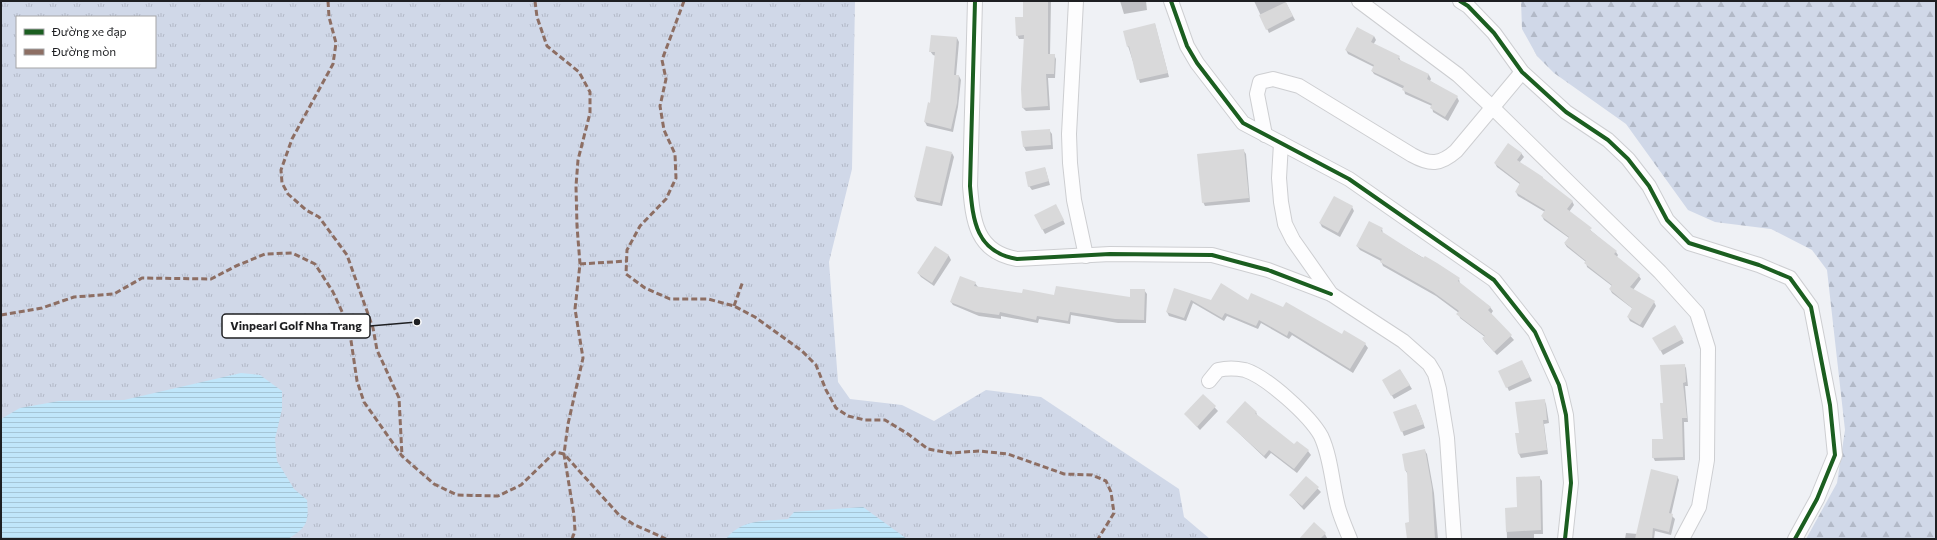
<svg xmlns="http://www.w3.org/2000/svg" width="1937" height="540" viewBox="0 0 1937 540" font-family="Commissioner,sans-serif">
  <defs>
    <pattern id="grass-tufts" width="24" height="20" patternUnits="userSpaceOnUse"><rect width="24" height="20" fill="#d0d8e8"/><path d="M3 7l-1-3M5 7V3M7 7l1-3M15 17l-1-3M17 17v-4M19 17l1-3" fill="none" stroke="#b2b9c7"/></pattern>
    <pattern id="forest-firs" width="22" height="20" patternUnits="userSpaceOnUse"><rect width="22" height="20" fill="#d0d8e8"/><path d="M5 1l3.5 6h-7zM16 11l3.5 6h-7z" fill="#b2b9c7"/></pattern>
    <pattern id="water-rules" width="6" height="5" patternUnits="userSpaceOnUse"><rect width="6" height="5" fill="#c0e6fa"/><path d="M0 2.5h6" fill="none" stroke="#a5c5d6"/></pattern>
  </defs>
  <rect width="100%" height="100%" fill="#eff1f5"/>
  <path fill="url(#grass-tufts)" fill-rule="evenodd" d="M 1,1 L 855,1 L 852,169 L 829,262 L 838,382 L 850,399 L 902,405 L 934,421 L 986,390 L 1041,397 L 1179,489 L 1184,517 L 1210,539 L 1,539 ZM 17,17 L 155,17 L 155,67 L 17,67 Z"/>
  <polygon fill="url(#forest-firs)" points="1521,1 1936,1 1936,539 1806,539 1837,483 1845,430 1827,270 1812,250 1771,229 1715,222 1688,210 1626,124 1554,73 1537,56 1522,29"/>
  <g fill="url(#water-rules)">
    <path d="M 241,373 L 260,375 L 282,391 L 282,409 L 275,439 L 277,461 L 294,489 L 307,500 C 309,523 307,527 288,539 L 1,539 L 1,419 L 20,408 L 59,401 L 124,400 Z"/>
    <path d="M 863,507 L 907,539 L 726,539 C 741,519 765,521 788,519 L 794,512 Z"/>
  </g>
  <g fill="#0003">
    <polygon points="1024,1 1051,1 1050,55 1054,55 1056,59 1055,78 1048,78 1050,110 1026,111 1023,108 1025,39 1019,39 1017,35 1024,18"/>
    <polygon points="1120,1 1146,1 1147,10 1124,14"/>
    <polygon points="1254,1 1285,1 1295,20 1269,33"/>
    <polygon points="1155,24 1169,77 1140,83 1128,46"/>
    <polygon points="1374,36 1376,40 1373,45 1399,57 1401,62 1429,75 1431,79 1430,81 1457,97 1459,101 1448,121 1433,112 1432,106 1405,94 1404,89 1374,74 1372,71 1374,67 1348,54 1346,50"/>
    <polygon points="957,38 959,42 956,76 959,76 961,80 958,107 953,132 927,126 925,122 931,104 936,56 933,55 930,51"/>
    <polygon points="1049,130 1052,134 1053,149 1026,151 1024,147 1023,132"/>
    <polygon points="1243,150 1246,154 1250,202 1205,206 1203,202"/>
    <polygon points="952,153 954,157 942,206 917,201 915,197"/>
    <polygon points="1521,153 1524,157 1519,163 1572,201 1574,205 1569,212 1616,252 1618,255 1617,257 1639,276 1641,279 1633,290 1654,302 1656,306 1643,328 1630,321 1628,317 1633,309 1612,293 1610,289 1612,286 1587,267 1586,262 1567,247 1565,244 1569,238 1544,220 1542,216 1545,212 1518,196 1516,192 1521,185 1497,167 1495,163"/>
    <polygon points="1045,168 1050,185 1032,190 1029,186"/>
    <polygon points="1352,207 1354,211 1340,237 1322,227 1320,223"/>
    <polygon points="1058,209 1065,224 1045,234 1035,215"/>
    <polygon points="1382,229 1383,234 1459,279 1460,284 1490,307 1493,311 1491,314 1514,340 1497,355 1485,342 1483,339 1485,337 1460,318 1459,313 1436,296 1383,266 1381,261 1360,250 1357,246"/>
    <polygon points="935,248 949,256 951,260 934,286 921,277 918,273"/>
    <polygon points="975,283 978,287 1023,294 1055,296 1130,298 1144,290 1147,294 1146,323 1118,323 1071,315 1070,324 1039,319 1038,323 1001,316 1001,319 979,316 953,305 951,302"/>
    <polygon points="1175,289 1211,301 1249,301 1365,344 1368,348 1353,373 1292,335 1289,339 1261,323 1258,329 1227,316 1224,321 1193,303 1186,321 1169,316 1167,312"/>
    <polygon points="1675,326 1684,343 1663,355 1654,338"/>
    <polygon points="1524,365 1532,381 1509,391 1500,371"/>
    <polygon points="1684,365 1686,368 1688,386 1685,386 1688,422 1684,422 1685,460 1655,461 1653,457 1664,440 1664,404"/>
    <polygon points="1400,370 1412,389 1394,399 1383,381"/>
    <polygon points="1203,395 1218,411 1200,430 1185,414"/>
    <polygon points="1544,400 1546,404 1549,423 1544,424 1548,454 1521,458 1519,454 1516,434 1520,434"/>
    <polygon points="1418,409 1425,428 1404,436 1395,413"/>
    <polygon points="1256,412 1258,417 1295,446 1297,442 1308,451 1311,455 1297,473 1271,453 1266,459 1227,422"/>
    <polygon points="1425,451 1427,454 1434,493 1438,539 1408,539 1410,523 1408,475 1406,471"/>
    <polygon points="1677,476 1679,480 1671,515 1675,519 1671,535 1655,531 1654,539 1625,539 1626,533 1638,534"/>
    <polygon points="1306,477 1321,492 1304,510 1290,495"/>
    <polygon points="1539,477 1542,481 1543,534 1534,534 1534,539 1507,539 1506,509 1518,508"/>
    <polygon points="1325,534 1327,538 1326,539 1300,539"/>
  </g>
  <g fill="#d9d9da">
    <polygon points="1023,1 1048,1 1048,54 1055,54 1054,74 1046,74 1048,106 1022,108 1021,89 1024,35 1016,36 1015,17 1023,17"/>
    <polygon points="1286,2 1293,16 1266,30 1259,15"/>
    <polygon points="1155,23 1168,73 1137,80 1129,46 1127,47 1123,31"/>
    <polygon points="1357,27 1374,36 1371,42 1400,56 1398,59 1429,74 1427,79 1458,96 1445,117 1430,108 1432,104 1402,90 1404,86 1371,71 1374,65 1345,50"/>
    <polygon points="931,35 957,37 954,75 959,75 957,103 951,129 924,122 928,102 930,103 935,52 929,52"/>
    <polygon points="1050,129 1051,145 1023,147 1021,131"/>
    <polygon points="1508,143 1522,153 1517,160 1543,177 1543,178 1573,201 1567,209 1592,228 1590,230 1617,251 1614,254 1640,275 1630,287 1655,301 1640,325 1627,317 1632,308 1609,289 1612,285 1584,263 1586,261 1564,243 1569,237 1541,216 1545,210 1515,192 1520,183 1494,163"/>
    <polygon points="926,146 952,152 940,203 914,197"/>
    <polygon points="1244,149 1249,198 1202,203 1197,154"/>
    <polygon points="1045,167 1049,181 1028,187 1025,172"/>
    <polygon points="1334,196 1353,206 1338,233 1319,223"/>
    <polygon points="1056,204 1064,220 1042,230 1034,215"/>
    <polygon points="1369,221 1383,228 1381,231 1423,258 1425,256 1437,263 1460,278 1458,281 1491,307 1488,310 1512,335 1494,352 1482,338 1485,336 1456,314 1459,311 1433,292 1380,262 1382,259 1356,246"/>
    <polygon points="935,246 949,255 932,283 917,273"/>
    <polygon points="960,276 976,282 974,286 1022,293 1023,289 1054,295 1056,286 1130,297 1130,289 1145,289 1144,320 1115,319 1070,312 1068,321 1037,316 1036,320 1000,312 999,315 976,312 950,302"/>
    <polygon points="1221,283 1248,300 1251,293 1283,307 1286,302 1342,334 1344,330 1366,343 1350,369 1289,331 1287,336 1259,320 1256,326 1225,313 1222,318 1191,300 1184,318 1166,312 1174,288 1211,300"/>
    <polygon points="1675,325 1683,339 1660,351 1652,338"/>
    <polygon points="1522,360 1530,377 1506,388 1498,371"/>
    <polygon points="1685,364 1686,382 1683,383 1687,418 1682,418 1683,457 1652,458 1652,439 1663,439 1660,403 1663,403 1660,365"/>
    <polygon points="1400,369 1410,385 1391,396 1382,380"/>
    <polygon points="1203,394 1216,406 1197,427 1184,414"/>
    <polygon points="1545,399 1547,420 1543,420 1547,450 1518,454 1515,433 1519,433 1515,402"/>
    <polygon points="1245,401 1257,412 1255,413 1294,444 1297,441 1309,450 1294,469 1269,450 1264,456 1226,422"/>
    <polygon points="1416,404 1424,424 1401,432 1393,412"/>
    <polygon points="1425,449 1432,488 1435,539 1407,539 1405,523 1409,522 1407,471 1405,471 1402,454"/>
    <polygon points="1651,469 1678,476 1669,513 1673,514 1669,532 1653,528 1652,539 1635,539"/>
    <polygon points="1306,476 1319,487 1302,506 1289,495"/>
    <polygon points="1540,476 1541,530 1506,532 1505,508 1517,507 1516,477"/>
    <polygon points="1314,522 1326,533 1320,539 1299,539"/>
  </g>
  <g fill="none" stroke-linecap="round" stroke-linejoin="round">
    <defs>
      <g id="street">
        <path d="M 975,1 L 970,186 C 973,221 976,252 1017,259 L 1110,254 L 1212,255 L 1268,270 L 1331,294"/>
        <polyline points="1076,1 1069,134 1070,163 1074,200 1086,256"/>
        <polyline points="1171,1 1187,46 1197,63 1243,123 1349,179 1494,280 1535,332 1559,385 1566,415 1571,483 1565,539"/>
        <polyline points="1359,1 1458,75 1492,107 1660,272 1697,313 1708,348 1707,460 1699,507 1682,539"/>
        <polyline points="1460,1 1468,6 1494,33 1522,72 1566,112 1608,140 1628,159 1649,186 1667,220 1689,243 1759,265 1790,278 1811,307 1830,405 1835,455 1817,499 1795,539"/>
        <path d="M 1265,135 L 1257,94 L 1260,82 L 1273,79 L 1299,86 L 1412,155 C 1430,165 1440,165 1456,151 L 1522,72"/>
        <polyline points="1281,143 1279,178 1281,202 1285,224 1293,240 1331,294 1403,341 1429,364 1435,374 1439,389 1447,438 1454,539"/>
        <path d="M 1209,381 L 1218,370 C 1227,368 1235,368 1245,370 C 1267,377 1310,416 1321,436 C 1331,457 1332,484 1338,507 C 1341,518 1346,529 1350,539"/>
      </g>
    </defs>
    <use href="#street" stroke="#cdced1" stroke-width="16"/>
    <use href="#street" stroke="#fdfdfe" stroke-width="14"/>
    <g stroke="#8d6e63" stroke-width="3" stroke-dasharray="6 3" stroke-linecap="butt">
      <polyline points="328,1 329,17 336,43 333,64 292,139 281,170 282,183 288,194 306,210 319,217 347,255 373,328 377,350 399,398 402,456"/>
      <polyline points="535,1 537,17 547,46 579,72 590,92 590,113 578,160 576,186 577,226 580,264 575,309 583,358 568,424 564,454 574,515 575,531 572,539"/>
      <polyline points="684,1 662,60 666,79 660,106 664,130 675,154 676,178 666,199 640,226 627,250 626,274 645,288 670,299 708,299 734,306 755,317 802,351 816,365 826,390 836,408 848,416 865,420 885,420 908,434 928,449 950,453 979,451 1008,454 1064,474 1092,475 1106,481 1111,492 1114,513 1098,539"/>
      <polyline points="580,264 627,261"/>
      <polyline points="734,306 743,281"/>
      <polyline points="1,315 42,308 74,297 114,294 142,278 211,279 236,266 265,254 292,253 315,264 333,292 349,327 357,381 364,402 402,456 434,484 457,495 498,496 521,485 555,452 564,454 619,515 633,524 666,539"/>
    </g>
    <defs>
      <g id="cycleway">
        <path d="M 975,1 L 970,186 C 973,221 976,252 1017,259 L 1110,254 L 1212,255 L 1268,270 L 1331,294"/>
        <polyline points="1171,1 1187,46 1197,63 1243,123 1349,179 1494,280 1535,332 1559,385 1566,415 1571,483 1565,539"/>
        <polyline points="1460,1 1468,6 1494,33 1522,72 1566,112 1608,140 1628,159 1649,186 1667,220 1689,243 1759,265 1790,278 1811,307 1830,405 1835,455 1817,499 1795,539"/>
      </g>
    </defs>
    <use href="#cycleway" stroke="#fff" stroke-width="6"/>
    <use href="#cycleway" stroke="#1b5e20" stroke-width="4"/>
  </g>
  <path fill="none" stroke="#1e1f22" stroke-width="1.5" d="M417 322L370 326"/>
  <circle fill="#1e1f22" stroke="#fff" stroke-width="1.5" cx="417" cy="322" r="4"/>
  <rect fill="#fff" stroke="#1e1f22" stroke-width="1.5" x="222" y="314" width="148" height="24" rx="4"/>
  <g font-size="12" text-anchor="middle" font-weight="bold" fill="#1e1f22">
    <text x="296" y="330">Vinpearl Golf Nha Trang</text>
  </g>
  <rect width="1937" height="540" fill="none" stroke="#1e1f22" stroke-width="4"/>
  <rect x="16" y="16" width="140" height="52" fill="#ffffff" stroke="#a5a5a7"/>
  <rect x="24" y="29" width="20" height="6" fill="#1b5e20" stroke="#a5a5a7"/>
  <text x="52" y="36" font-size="12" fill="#1e1f22">Đường xe đạp</text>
  <rect x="24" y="49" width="20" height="6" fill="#8d6e63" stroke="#a5a5a7"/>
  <text x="52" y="56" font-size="12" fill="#1e1f22">Đường mòn</text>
</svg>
